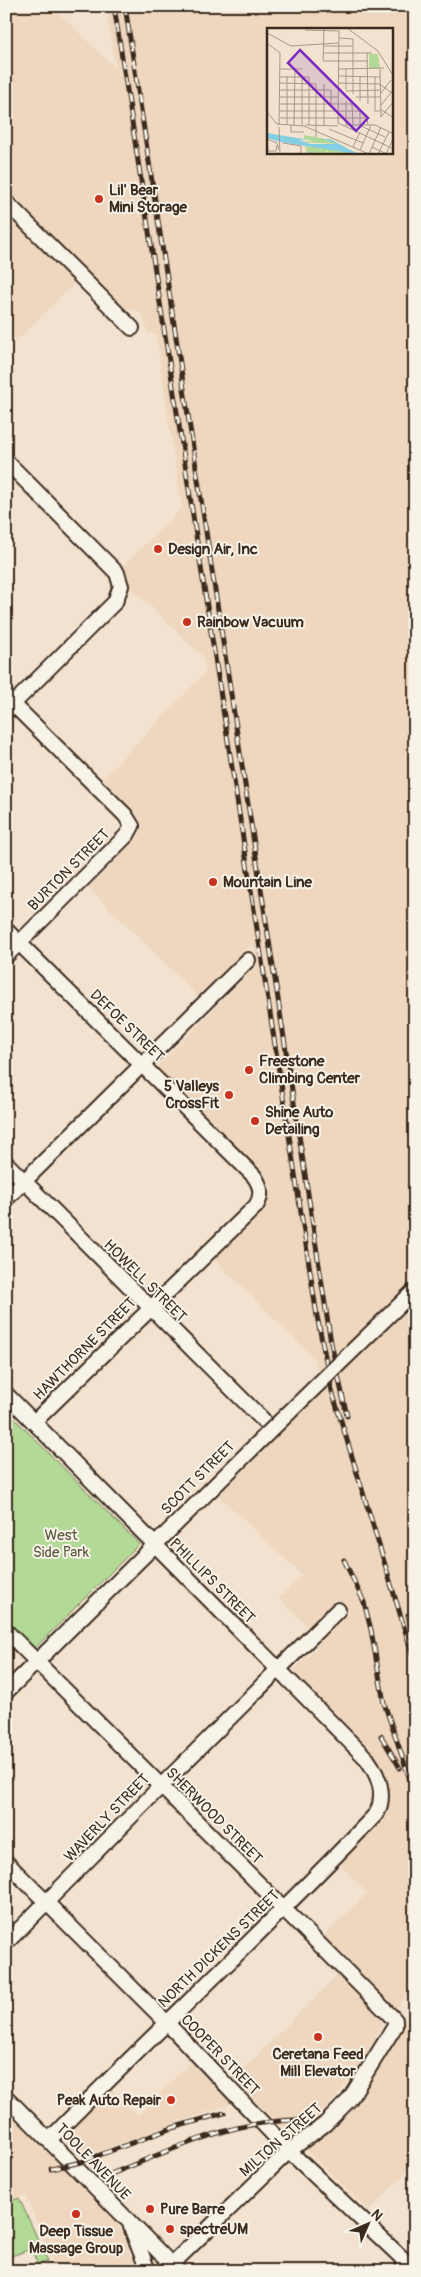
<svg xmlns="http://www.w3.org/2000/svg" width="421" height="2277" viewBox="0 0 421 2277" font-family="Pangolin,sans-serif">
  <rect width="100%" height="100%" fill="#f2e2cf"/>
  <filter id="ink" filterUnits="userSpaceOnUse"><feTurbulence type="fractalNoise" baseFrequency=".02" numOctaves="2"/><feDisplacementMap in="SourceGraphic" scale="10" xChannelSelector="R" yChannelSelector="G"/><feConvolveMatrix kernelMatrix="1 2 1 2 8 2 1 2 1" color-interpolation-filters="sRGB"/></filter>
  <g filter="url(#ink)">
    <g fill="#eed7be" fill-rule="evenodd">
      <path d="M 6,6 L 52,6 L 116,69 L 106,6 L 415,6 L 415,1984 L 394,2011 L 322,1938 L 367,1893 L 339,1864 L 382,1817 L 390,1795 L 389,1784 L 384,1771 L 373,1755 L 295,1676 L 294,1670 L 350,1612 L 336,1599 L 308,1627 L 279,1598 L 302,1575 L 215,1492 L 321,1394 L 315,1359 L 210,1255 L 273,1189 L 157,1067 L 254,967 L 257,970 L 253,943 L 198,996 L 88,887 L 116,860 L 143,827 L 142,823 L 103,778 L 206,672 L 204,658 L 133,589 L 129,589 L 128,578 L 123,566 L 182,508 L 156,335 L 148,333 L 143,315 L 136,310 L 125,309 L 6,189 ZM 268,29 L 392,29 L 392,152 L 268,152 Z"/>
      <polygon points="15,224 19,225 76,281 17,341 6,331 6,230"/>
      <polygon points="338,1974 383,2022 364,2059 337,2096 318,2119 299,2136 292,2137 233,2079"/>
      <polygon points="415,2005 415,2167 412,2166 369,2211 306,2150 354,2104"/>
      <polygon points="192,2061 233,2103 82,2157 69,2145 68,2137 71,2130 112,2089 138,2115"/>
      <polygon points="6,2108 118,2222 135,2265 117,2271 56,2271 26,2195 6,2203"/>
    </g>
    <g fill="#b2d996" stroke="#76825a">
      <polygon points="13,1417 139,1544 35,1648 6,1619 6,1424"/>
      <polygon points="19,2198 48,2261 38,2265 31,2249 6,2258 6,2203"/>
    </g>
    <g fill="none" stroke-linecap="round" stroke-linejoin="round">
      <defs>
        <g id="minor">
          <polyline points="6,202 132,328"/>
          <polyline points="6,461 117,573 121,586 115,602 6,711"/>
          <polyline points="6,697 125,815 132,826 127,835 6,956"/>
          <path d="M 6,930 L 254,1176 C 261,1186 263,1195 256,1206 L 34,1422"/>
          <polyline points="6,1163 263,1420"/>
          <polyline points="6,1199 248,960"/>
          <path d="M 6,1394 L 367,1759 C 379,1776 386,1794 377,1813 C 271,1925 157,2030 49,2140"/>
          <polyline points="6,1631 395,2020 395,2026 349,2100 325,2124 289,2151 172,2264"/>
          <polyline points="6,1692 268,1433"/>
          <polyline points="6,1862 166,2022 289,2151 402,2258 406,2271"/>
          <polyline points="6,1943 161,1786 338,1610"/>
          <polyline points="6,2097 178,2271"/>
          <polyline points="131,2227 148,2271"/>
        </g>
      </defs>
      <use href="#minor" stroke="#3b2a1e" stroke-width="18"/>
      <use href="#minor" stroke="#f7f3e8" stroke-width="14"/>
      <defs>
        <g id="rail">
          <polyline points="114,6 317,1316 332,1391 415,1663"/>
          <polyline points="125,6 331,1343 347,1416"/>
          <polyline points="344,1560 364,1602 371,1630 384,1703 415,1794"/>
          <polyline points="408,1615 415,1637"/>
          <polyline points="381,1736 400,1768"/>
          <polyline points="51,2169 81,2162 172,2128 224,2113"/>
          <path d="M 111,2174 C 173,2149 235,2119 303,2120"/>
        </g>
      </defs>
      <use href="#rail" stroke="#3b2a1e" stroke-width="5"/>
      <use href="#rail" stroke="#f7f3e8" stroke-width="3" stroke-dasharray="9" stroke-linecap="butt"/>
      <defs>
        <polyline id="minor-bridge" points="268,1433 415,1290"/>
      </defs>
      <use href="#minor-bridge" stroke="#3b2a1e" stroke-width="18" stroke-linecap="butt"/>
      <use href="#minor-bridge" stroke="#f7f3e8" stroke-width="14"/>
    </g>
  </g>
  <g fill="#c8321e" stroke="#f7f3e8" stroke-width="2">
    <circle cx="99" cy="199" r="5"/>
    <circle cx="158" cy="549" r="5"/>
    <circle cx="187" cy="622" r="5"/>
    <circle cx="213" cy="882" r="5"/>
    <circle cx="249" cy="1070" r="5"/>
    <circle cx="229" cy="1095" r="5"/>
    <circle cx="255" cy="1121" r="5"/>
    <circle cx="318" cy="2037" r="5"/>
    <circle cx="171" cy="2100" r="5"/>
    <circle cx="150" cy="2209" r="5"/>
    <circle cx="76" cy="2214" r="5"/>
    <circle cx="170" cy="2229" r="5"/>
  </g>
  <g text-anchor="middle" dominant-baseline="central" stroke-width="4" stroke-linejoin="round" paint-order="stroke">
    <g font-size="15" font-weight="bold" fill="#3b2a1e" stroke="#f7f3e8" text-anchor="start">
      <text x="109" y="190">Lil' Bear<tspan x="109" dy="17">Mini Storage</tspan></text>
      <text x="168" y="549">Design Air, Inc</text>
      <text x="197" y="622">Rainbow Vacuum</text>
      <text x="223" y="882">Mountain Line</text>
      <text x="259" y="1061">Freestone<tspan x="259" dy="17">Climbing Center</tspan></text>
      <text x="219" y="1086" text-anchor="end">5 Valleys<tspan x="219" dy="17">CrossFit</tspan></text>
      <text x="265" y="1112">Shine Auto<tspan x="265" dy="17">Detailing</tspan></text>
      <text x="318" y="2054" text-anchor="middle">Ceretana Feed<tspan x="318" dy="17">Mill Elevator</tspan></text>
      <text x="161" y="2100" text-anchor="end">Peak Auto Repair</text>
      <text x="160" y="2209">Pure Barre</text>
      <text x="180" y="2229">spectreUM</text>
      <text x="76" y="2231" text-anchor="middle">Deep Tissue<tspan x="76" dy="17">Massage Group</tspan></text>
    </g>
    <g font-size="15" fill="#3b2a1e" stroke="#f7f3e8">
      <text transform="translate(69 870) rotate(-45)">BURTON STREET</text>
      <text transform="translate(127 1026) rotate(44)">DEFOE STREET</text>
      <text transform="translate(145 1281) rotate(45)">HOWELL STREET</text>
      <text transform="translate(85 1349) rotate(-45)">HAWTHORNE STREET</text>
      <text transform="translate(198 1478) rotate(-45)">SCOTT STREET</text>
      <text transform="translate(212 1581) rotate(45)">PHILLIPS STREET</text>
      <text transform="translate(214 1816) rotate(45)">SHERWOOD STREET</text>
      <text transform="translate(107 1818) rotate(-46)">WAVERLY STREET</text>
      <text transform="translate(219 1949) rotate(-44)">NORTH DICKENS STREET</text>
      <text transform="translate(220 2055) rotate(46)">COOPER STREET</text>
      <text transform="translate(281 2140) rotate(-41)">MILTON STREET</text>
      <text transform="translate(93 2162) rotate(46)">TOOLE AVENUE</text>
    </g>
    <g font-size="15" fill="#59563c" stroke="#f7f3e8">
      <text x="61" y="1535">West<tspan x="61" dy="17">Side Park</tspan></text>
    </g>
  </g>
  <g transform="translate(267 28)">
    <rect width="126" height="126" fill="#f2e2cf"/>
    <path d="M 102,26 L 111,26 L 113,40 L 102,40 ZM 37,107 L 65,112 L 70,116 L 33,114 L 46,113 L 37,111 ZM 38,118 L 77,122 L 85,126 L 63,126 L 60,122 L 60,126 L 40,126 Z" fill="#b2d996"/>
    <path d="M 0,105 L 42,112 L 63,111 L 91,126 L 13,114 L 0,110 ZM 57,111 L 70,116 L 44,116 L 32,112 Z" fill="#83cee2" fill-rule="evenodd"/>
    <path fill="none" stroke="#a99888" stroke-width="1" d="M 57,0 L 56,33 L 101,33M 80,0 L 111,23 L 127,49M 38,2 L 72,3 L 71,95M 0,5 L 24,18 L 71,15M 72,10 L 86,11 L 86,66M 0,15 L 13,25 L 12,97M 57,18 L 86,18M 56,25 L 105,25M 100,25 L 101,76M 13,41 L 35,41M 71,41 L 117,40M 113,41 L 114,89M 71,48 L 113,49M 13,49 L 42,49 L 42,97M 108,49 L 108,83 L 113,83M 13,55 L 49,56 L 49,109M 72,55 L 112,56 L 127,66M 13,62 L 64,62 L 64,76M 79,62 L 79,41M 79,63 L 113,62M 114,65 L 124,52M 13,69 L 71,69M 89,69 L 113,69M 93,73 L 93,49M 13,76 L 85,76 L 86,97M 114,77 L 127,61M 113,81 L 127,90M 13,83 L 93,83 L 93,97M 0,84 L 10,96 L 37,98 L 102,126M 114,89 L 127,73M 13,90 L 100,90 L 101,97M 71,95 L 127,121M 20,97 L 20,48M 24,97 L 24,104 L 37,104M 27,97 L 28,41M 35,97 L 35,48M 38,97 L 71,98M 57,97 L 57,56M 78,97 L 108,97 L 127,106M 79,97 L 79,73M 94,98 L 118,109M 12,99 L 13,126M 62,101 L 96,115M 16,115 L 34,118 L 34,126M 10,117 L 9,123 L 1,123 L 0,111 L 10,115 L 12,122M 86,119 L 93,104M 105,119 L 120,126M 93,122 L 104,97M 102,126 L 114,99M 111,126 L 122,104M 119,126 L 127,109"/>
    <path fill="#7b2cbf" fill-opacity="0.15" stroke="#7b2cbf" stroke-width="2.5" d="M 33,22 L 101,90 L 89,103 L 21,35 Z"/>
    <rect width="126" height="126" fill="none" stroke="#3b2a1e" stroke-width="2.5"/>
  </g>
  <rect width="421" height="2277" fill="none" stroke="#f7f3e8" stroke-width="25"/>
  <rect x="12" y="12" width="396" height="2252" fill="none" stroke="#3b2a1e" stroke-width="2" filter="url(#ink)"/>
  <g transform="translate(368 2224) rotate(45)" stroke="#f7f3e8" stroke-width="4" paint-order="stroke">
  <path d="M0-4L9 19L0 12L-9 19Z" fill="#3b2a1e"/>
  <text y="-8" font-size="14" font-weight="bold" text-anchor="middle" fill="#3b2a1e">N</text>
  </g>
</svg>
